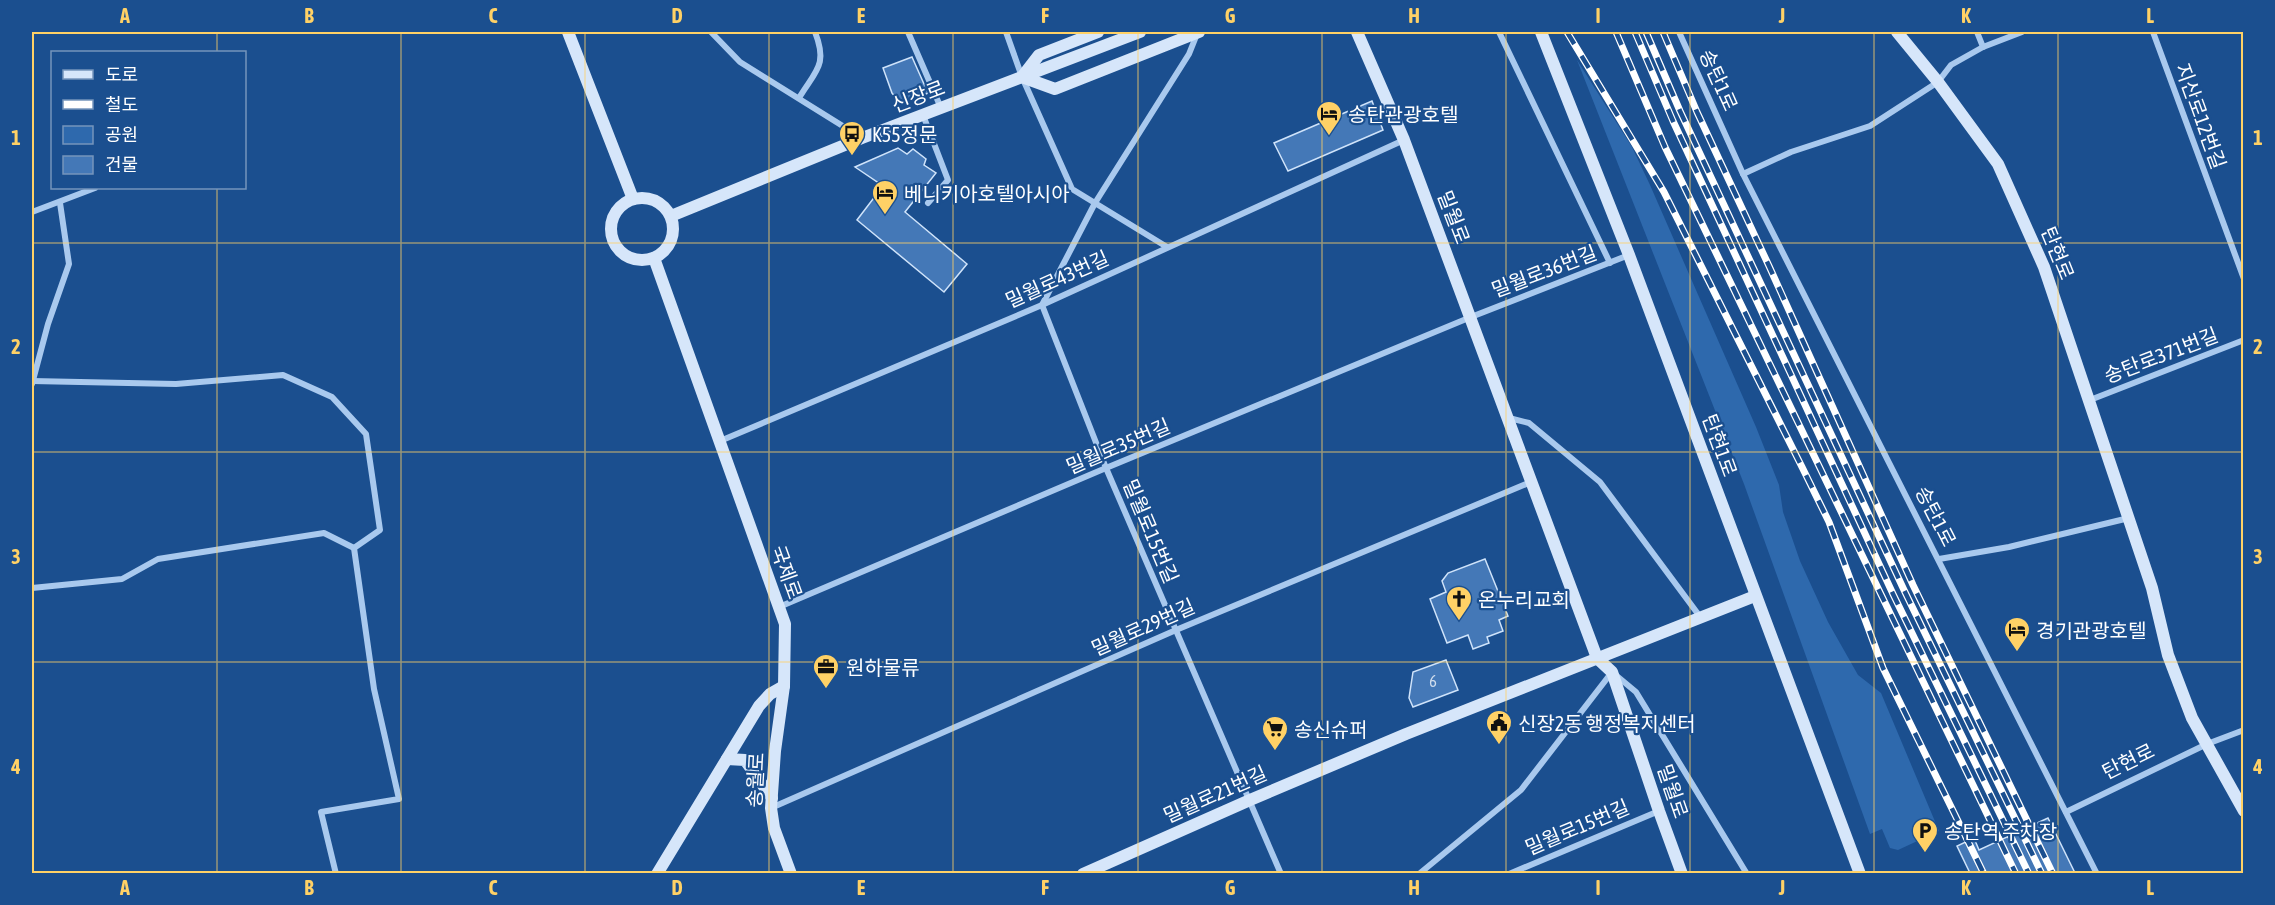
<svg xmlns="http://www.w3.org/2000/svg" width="2275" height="905" viewBox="0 0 2275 905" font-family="'Asap Condensed','Noto Sans KR',sans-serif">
  <rect width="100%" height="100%" fill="#1b4f8f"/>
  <polygon fill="#2e69ad" points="1577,60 1632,147 1650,185 1756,427 1779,485 1783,512 1800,561 1828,622 1858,675 1881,693 1939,831 1898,850 1890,848 1882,829 1870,834 1744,484"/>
  <g fill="#4478b7" stroke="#cfe3fa" stroke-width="1.5">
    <polygon points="912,57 928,93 901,104 892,93 883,68"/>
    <polygon points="1372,101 1383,130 1288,171 1274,143"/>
    <polygon points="898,148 907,154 913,149 926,159 924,165 936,173 905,212 967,264 944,292 857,220 883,186 855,167"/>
    <polygon points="1485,559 1508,616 1499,620 1503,631 1487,637 1489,643 1473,649 1468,635 1447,643 1430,599 1446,592 1442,581 1448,573"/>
    <polygon points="1446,660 1458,690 1413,707 1409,698 1413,672"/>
    <polygon points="2048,818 2075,873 1970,873 1957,846 1974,838 1979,850"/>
  </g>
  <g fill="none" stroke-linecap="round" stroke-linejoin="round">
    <g stroke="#a9c9ee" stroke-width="6">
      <polyline points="711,32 740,62 862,138"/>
      <polyline points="908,32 941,108"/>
      <polyline points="1006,32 1022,77 1072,189 1167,247"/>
      <polyline points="1499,32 1610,263"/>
      <polyline points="1679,32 1743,174 2097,874"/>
      <polyline points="1977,32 1983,47"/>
      <polyline points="2153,32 2244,279"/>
      <polyline points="1197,34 1189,54 1095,203 1042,305 1106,468 1281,874"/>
      <path d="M 799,98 C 816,70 828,65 815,32"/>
      <polyline points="923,115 948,180 928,203"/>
      <polyline points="1743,174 1791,152 1870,126 1938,82 1951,65 1983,47 2022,32"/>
      <polyline points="32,212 95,188"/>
      <polyline points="32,381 176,384 283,375 332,397 366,434 380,530 354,548 374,689 399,799 321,812 336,874"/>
      <polyline points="32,384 48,324 69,264 60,203"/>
      <polyline points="2090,400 2244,340"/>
      <polyline points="1509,418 1529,423 1600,482 1701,618"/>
      <polyline points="720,441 1042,305 1404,140"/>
      <polyline points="1939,559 2009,547 2129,518"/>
      <polyline points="32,588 122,579 158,559 324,533 354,548"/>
      <polyline points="779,607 1106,468 1471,317 1629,255"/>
      <polyline points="771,808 1176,630 1531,482"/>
      <polyline points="2066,812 2207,744 2244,730"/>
      <polyline points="1419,874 1521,790 1612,672 1636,692 1747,874"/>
      <polyline points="1509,874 1659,811"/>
    </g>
    <g stroke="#d6e6fa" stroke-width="12">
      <polyline points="568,32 633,199"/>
      <polyline points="1098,32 1039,55 1022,77 1055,89 1199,32"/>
      <polyline points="1357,32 1404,140 1597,658 1612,672 1659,811 1682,874"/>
      <polyline points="1541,32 1629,255 1860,874"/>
      <polyline points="1897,32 1938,82 1998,164 2044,267 2152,588 2168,655 2192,718 2244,811"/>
      <circle cx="642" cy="229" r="31"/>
      <polyline points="671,216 862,138 1140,32"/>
      <polyline points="654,258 785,624 784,686 770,694 759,706 657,874"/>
      <polyline points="784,686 775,751 771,808 774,828 791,874"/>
      <polyline points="727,759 745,760 772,798"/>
      <polyline points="1083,874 1250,800 1406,734 1755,596"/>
    </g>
    <defs>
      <g id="rail">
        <polyline points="1567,32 1664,192 1802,467 1829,522 1883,668 1984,874"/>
        <polyline points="1616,32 1665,147 2016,874"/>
        <polyline points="1635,32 1673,121 1893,594 2029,874"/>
        <polyline points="1646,32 1680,111 1904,590 2042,874"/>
        <polyline points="1663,32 1697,112 1769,266 1913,585 2053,874"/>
      </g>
    </defs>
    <use href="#rail" stroke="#fff" stroke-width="7"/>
    <use href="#rail" stroke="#1b4f8f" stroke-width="4.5" stroke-dasharray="14" stroke-linecap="butt"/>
  </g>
  <path fill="none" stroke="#ffd166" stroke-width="1.5" stroke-opacity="0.55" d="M 217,32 L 217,52M 401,32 L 401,874M 585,32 L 585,874M 769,32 L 769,874M 953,32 L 953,874M 1138,32 L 1138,874M 1322,32 L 1322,874M 1506,32 L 1506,874M 1690,32 L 1690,874M 1874,32 L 1874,874M 2058,32 L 2058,874M 217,188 L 217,874M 32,243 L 2244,243M 32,452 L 2244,452M 32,662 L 2244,662"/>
  <defs>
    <symbol id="hotel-pin" viewBox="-11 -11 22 30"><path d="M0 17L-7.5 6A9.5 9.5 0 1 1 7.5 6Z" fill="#ffd166" stroke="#1b4f8f"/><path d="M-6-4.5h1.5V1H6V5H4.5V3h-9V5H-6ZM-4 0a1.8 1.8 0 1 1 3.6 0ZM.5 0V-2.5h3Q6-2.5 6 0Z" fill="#111"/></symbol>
    <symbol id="bus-pin" viewBox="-11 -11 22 30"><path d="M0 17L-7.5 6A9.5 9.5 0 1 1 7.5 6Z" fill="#ffd166" stroke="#1b4f8f"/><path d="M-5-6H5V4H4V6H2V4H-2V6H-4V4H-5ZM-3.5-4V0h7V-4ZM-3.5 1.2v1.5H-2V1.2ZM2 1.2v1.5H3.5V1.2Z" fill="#111"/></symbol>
    <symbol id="church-pin" viewBox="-11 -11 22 30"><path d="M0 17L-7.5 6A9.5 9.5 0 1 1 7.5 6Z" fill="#ffd166" stroke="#1b4f8f"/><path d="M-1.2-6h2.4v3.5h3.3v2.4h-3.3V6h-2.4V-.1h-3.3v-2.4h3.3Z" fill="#111"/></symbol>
    <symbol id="office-pin" viewBox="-11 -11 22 30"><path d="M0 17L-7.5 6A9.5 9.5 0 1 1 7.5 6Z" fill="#ffd166" stroke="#1b4f8f"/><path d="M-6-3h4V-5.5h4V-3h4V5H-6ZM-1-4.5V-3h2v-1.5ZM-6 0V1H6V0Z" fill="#111"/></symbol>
    <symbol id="civic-pin" viewBox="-11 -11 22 30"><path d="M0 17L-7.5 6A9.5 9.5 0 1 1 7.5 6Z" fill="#ffd166" stroke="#1b4f8f"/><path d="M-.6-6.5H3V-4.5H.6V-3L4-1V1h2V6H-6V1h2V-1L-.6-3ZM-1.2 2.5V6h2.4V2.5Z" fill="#111"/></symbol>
    <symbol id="supermarket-pin" viewBox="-11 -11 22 30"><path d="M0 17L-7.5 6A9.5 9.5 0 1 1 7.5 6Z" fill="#ffd166" stroke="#1b4f8f"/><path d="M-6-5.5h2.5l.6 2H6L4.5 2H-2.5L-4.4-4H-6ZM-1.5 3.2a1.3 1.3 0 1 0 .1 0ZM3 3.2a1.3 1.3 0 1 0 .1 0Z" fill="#111"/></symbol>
    <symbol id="parking-pin" viewBox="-11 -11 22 30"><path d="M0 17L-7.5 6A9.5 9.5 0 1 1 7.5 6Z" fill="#ffd166" stroke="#1b4f8f"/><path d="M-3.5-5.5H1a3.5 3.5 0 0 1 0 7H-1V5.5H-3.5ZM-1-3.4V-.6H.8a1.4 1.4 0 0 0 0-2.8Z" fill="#111"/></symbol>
  </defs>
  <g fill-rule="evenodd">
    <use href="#hotel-pin" x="1314" y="99" width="30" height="40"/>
    <use href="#bus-pin" x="837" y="119" width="30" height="40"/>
    <use href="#hotel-pin" x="870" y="178" width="30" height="40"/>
    <use href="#church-pin" x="1444" y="584" width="30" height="40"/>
    <use href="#hotel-pin" x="2002" y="615" width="30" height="40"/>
    <use href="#office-pin" x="811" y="652" width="30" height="40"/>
    <use href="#civic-pin" x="1484" y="708" width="30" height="40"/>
    <use href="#supermarket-pin" x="1260" y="714" width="30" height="40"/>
    <use href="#parking-pin" x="1910" y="816" width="30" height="40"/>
  </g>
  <g text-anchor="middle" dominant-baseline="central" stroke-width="4.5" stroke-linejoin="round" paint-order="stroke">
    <g font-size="16" fill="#d0dded">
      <text x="1433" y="681">6</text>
    </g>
    <g font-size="20" fill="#fff" stroke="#1b4f8f">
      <text transform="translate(1719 80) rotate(66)">송탄1로</text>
      <text transform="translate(918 96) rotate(-21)">신장로</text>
      <text transform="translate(2201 116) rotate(70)">지산로12번길</text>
      <text transform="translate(1454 217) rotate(69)">밀월로</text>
      <text transform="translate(2058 253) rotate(68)">탄현로</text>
      <text transform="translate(1544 271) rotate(-21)">밀월로36번길</text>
      <text transform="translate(1057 279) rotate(-24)">밀월로43번길</text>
      <text transform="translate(2161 355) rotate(-21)">송탄로371번길</text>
      <text transform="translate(1720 445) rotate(70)">탄현1로</text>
      <text transform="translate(1118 446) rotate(-23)">밀월로35번길</text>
      <text transform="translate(1936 516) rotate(63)">송탄1로</text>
      <text transform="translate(1151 531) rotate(67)">밀월로15번길</text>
      <text transform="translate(787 572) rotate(70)">국제로</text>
      <text transform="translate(1143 627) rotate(-24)">밀월로29번길</text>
      <text transform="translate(2128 761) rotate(-26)">탄현로</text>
      <text transform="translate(755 780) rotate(-87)">송월로</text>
      <text transform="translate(1673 791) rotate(71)">밀월로</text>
      <text transform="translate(1215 794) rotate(-24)">밀월로21번길</text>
      <text transform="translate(1577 827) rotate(-23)">밀월로15번길</text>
    </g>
    <g font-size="20" fill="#fff" stroke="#1b4f8f" text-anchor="start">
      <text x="1348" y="114">송탄관광호텔</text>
      <text x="872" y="134">K55정문</text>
      <text x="904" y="193">베니키아호텔아시아</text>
      <text x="1478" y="599">온누리교회</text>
      <text x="2036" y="630">경기관광호텔</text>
      <text x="846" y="667">원하물류</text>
      <text x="1518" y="723">신장2동 행정복지센터</text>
      <text x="1294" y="729">송신슈퍼</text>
      <text x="1944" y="831">송탄역 주차장</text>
    </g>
  </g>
  <rect width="2275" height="905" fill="none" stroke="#1b4f8f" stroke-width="66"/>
  <rect x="51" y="51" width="195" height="138" fill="#1b4f8f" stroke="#7695bc" stroke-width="1.5"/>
  <rect x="63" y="70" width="30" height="9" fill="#d6e6fa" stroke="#7695bc" stroke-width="1.5"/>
  <text x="105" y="81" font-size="18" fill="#ffffff">도로</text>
  <rect x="63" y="100" width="30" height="9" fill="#ffffff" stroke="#7695bc" stroke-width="1.5"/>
  <text x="105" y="111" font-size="18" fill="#ffffff">철도</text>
  <rect x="63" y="126" width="30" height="18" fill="#2e69ad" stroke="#7695bc" stroke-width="1.5"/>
  <text x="105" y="141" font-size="18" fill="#ffffff">공원</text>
  <rect x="63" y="156" width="30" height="18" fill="#4478b7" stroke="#7695bc" stroke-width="1.5"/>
  <text x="105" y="171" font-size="18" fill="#ffffff">건물</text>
  <rect x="33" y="33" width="2209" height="839" fill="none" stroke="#ffd166" stroke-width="2"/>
  <g font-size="20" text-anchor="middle" font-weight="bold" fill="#ffd166">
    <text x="125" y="23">A</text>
    <text x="309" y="23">B</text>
    <text x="493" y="23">C</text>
    <text x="677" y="23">D</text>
    <text x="861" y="23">E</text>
    <text x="1045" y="23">F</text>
    <text x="1230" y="23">G</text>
    <text x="1414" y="23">H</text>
    <text x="1598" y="23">I</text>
    <text x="1782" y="23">J</text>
    <text x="1966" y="23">K</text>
    <text x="2150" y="23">L</text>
    <text x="16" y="145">1</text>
    <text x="2258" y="145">1</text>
    <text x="16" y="354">2</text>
    <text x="2258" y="354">2</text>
    <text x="16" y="564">3</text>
    <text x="2258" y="564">3</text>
    <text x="16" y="774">4</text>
    <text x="2258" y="774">4</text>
    <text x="125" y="895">A</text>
    <text x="309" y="895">B</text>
    <text x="493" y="895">C</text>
    <text x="677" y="895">D</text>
    <text x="861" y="895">E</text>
    <text x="1045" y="895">F</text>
    <text x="1230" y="895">G</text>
    <text x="1414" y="895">H</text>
    <text x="1598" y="895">I</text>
    <text x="1782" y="895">J</text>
    <text x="1966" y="895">K</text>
    <text x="2150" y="895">L</text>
  </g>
</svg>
